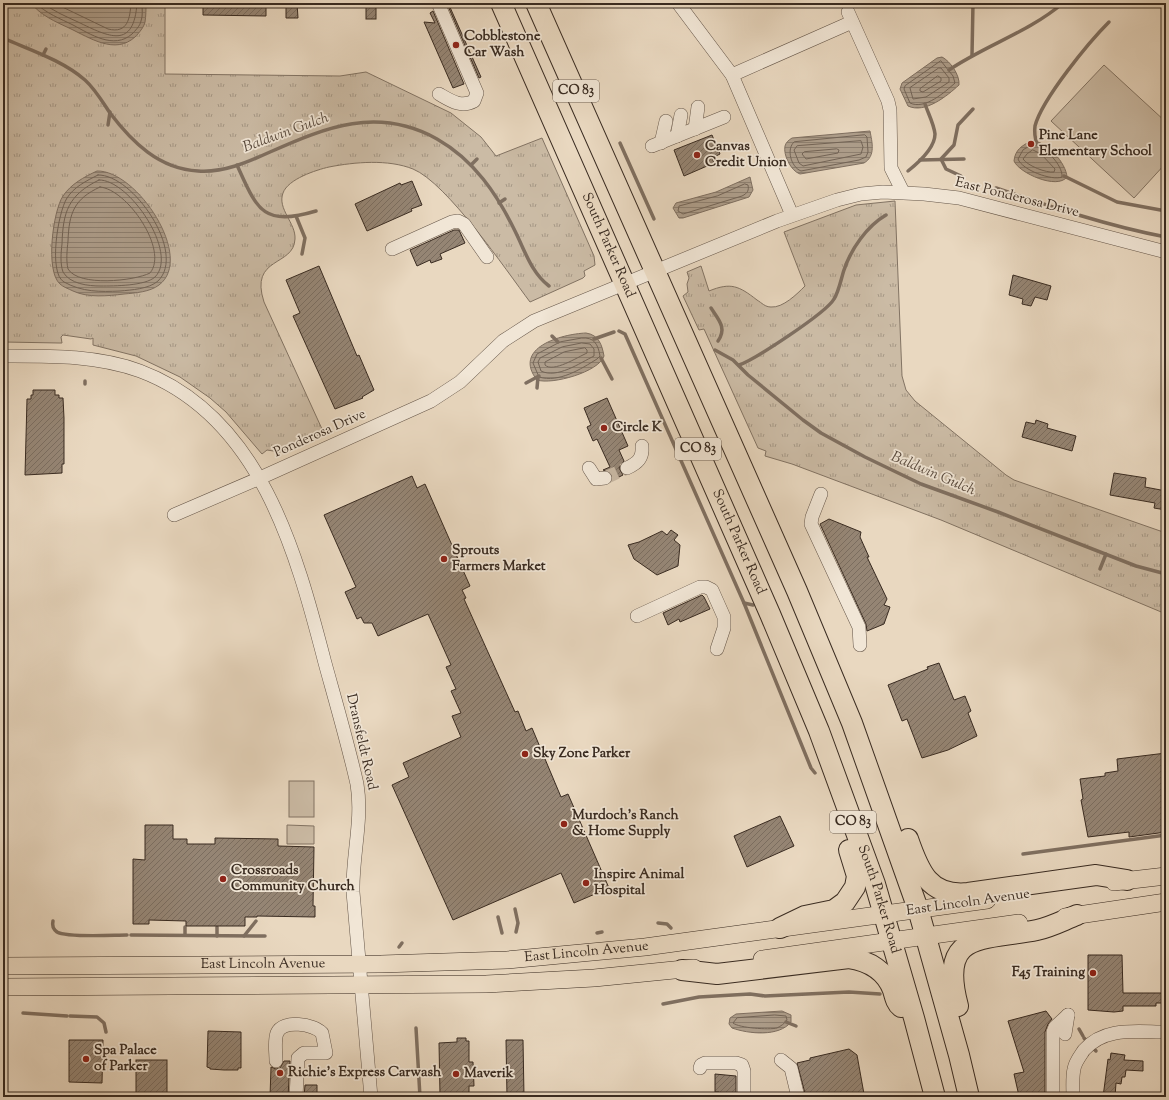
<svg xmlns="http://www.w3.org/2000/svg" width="1169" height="1100" viewBox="0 0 1169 1100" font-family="'Sorts Mill Goudy',serif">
  <defs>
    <pattern id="grass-tufts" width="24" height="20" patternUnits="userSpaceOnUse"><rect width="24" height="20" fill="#cbbba5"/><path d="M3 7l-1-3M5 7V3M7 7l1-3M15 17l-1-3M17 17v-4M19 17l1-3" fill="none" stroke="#a69886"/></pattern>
    <pattern id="water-rules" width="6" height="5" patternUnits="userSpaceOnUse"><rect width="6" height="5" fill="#ad9d8a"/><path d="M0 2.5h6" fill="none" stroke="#8e8070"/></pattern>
    <pattern id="building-hatch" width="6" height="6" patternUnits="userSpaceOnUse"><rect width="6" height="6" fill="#958574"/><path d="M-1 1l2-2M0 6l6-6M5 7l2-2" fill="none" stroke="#7b6d5f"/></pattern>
  </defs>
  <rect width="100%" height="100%" fill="#e9d8c0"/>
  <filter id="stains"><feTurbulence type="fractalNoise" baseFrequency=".005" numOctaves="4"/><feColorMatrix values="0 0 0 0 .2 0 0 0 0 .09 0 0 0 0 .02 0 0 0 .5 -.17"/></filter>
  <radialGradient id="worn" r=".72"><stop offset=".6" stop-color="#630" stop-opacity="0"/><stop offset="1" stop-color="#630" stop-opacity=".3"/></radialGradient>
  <g fill="url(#grass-tufts)" stroke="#827363">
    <path d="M 3,3 L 165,3 L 165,74 L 340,76 L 366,72 L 451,113 L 481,137 L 496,156 L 542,138 L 594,256 L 595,265 L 584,271 L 585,276 L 583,278 L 530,302 C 506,270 447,183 413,169 C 388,159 355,162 329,167 C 316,170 288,179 283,193 C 277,209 296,223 295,239 C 294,267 249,256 264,302 L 322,429 L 316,437 L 280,452 L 267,450 L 262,454 L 226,412 L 210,398 L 180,377 L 136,356 L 93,345 L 93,338 L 91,339 L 63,335 L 61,337 L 62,343 L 59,343 L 4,342 L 6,337 L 3,334 Z"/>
    <path d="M 895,201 L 902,376 L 906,390 L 915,401 L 1006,475 L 1014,480 L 1166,533 L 1166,614 L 941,520 L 792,464 L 765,456 L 766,451 L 758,448 L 704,329 L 699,330 L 683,296 L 688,292 L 687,284 L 689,278 L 687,272 L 701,266 L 709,291 C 731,282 739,286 757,300 C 762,303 765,307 771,307 C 783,308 797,294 805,286 L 784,232 L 856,205 Z"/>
  </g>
  <g fill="#cbbba5" stroke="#827363">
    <polygon points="1104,65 1166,122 1166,163 1134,198 1051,121"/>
    <rect x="289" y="781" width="25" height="36"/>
    <polygon points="287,825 314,826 314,844 287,844"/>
  </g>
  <g fill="url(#water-rules)" stroke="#7f6f60">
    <path d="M 31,3 L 146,3 C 146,9 146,16 145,22 C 144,27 139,33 135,37 C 115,55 90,38 69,28 C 56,22 40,15 31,3 Z"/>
    <path d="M 942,57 C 950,61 960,75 959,85 C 947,96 925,114 908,106 L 900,89 L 902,83 L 937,58 Z"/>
    <path d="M 870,131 C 872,142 876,156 864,163 L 800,174 C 791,171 783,155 785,146 C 786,142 789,140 792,138 Z"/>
    <path d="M 1032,141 C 1047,141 1066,163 1067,177 C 1057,190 1019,173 1014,161 C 1015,150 1022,145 1032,141 Z"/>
    <path d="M 97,171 C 137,170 195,258 159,285 C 150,292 135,293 124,294 C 108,296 88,298 73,291 C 69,289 63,287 60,284 C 45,271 53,211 63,196 C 71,184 84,177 97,171 Z"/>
    <polygon points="750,177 753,190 749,197 683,218 679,218 673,208 676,203 716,192"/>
    <path d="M 586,333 C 599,335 602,345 604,356 C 599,372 552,385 537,380 C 512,348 561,334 586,333 Z"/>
    <path d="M 782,1011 L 791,1015 L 791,1022 C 779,1037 749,1034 732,1028 L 729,1024 L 730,1018 L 736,1014 Z"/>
  </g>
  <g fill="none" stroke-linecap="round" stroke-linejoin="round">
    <g stroke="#736456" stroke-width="1">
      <path d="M 36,3 C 45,13 61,19 73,25 C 90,34 114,50 132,34 C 135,31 140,26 141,21 C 143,16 142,9 142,3"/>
      <path d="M 43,3 C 53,11 67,17 78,22 C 109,37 134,50 137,3"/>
      <path d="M 54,3 L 108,29 C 128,34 130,18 131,3"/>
      <path d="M 941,61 L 953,76 L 955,83 C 945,92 925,110 910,103 L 904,89 L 905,86 Z"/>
      <polygon points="939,68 941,68 949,78 949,82 926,97 913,99 910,88"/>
      <polygon points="938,76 941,78 941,81 923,92 920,91 920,89"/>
      <path d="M 865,135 L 867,137 L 868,152 L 866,157 L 859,160 L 801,171 C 791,167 786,149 794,142 Z"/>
      <polygon points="861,141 863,147 861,154 803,166 799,163 794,150 797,146"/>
      <path d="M 1032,145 C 1044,145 1063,165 1062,177 C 1052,181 1022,170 1018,159 L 1023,150 Z"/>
      <polygon points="837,149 839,150 838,153 806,159 802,154 804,152"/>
      <path d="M 1033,150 L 1041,154 L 1055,169 L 1054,172 C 1046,173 1028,166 1023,159 L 1027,154 Z"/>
      <path d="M 98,175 C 133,174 187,253 158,281 C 149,289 131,290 120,291 C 100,292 82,292 64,282 C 48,273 58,212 67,198 C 74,187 86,181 98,175 Z"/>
      <path d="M 99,180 C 129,179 179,253 155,277 C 145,286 114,286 101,286 C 88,286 70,284 63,272 C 60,263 61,253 62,244 C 63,212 68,195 99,180 Z"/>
      <path d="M 745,184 L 748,185 C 749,190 748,193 742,196 L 683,214 L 678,211 L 679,206 L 717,196 Z"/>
      <path d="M 100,187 C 127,189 169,250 150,273 C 134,281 79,287 68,269 C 66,260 67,251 68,241 C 69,213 74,199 100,187 Z"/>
      <path d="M 582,338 C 594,337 598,344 600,356 L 597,359 C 581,369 559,383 539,377 L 533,363 L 537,354 L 560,342 Z"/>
      <path d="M 582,343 L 590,344 L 594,349 L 594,356 C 580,363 557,379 541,371 L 538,362 L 540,358 L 562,347 Z"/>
      <path d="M 585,348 L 587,350 L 587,353 C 578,357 553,373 545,365 L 545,362 L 564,352 Z"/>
      <path d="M 775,1015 L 786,1016 L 787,1020 C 784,1024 781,1026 777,1028 C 769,1030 739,1028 733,1023 L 737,1018 Z"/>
    </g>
    <g stroke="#7f6f60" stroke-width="3.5">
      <path d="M 3,38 C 30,50 62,60 85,80 C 95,89 102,101 110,113 C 132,142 159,169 198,171 C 223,173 248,162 270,152 C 326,127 378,106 437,139 C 474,160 497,194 515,231 C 525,251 531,272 549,286"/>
      <polyline points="43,55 46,49"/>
      <polyline points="972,55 973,3"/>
      <path d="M 949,70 C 986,45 1029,32 1063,3"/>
      <polyline points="108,125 110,112"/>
      <polyline points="620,143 654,219"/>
      <path d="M 1037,144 C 1035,138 1034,133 1035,126 C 1042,99 1089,42 1109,22"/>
      <polyline points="920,160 964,159"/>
      <path d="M 237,165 C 257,209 262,227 316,211"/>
      <polyline points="471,165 477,159"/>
      <path d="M 908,171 C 918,163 935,148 935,134 C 934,124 928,113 925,104"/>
      <polyline points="961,176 946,169 941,159 954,145 958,125 973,109"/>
      <polyline points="1064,176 1117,202 1166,211"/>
      <path d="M 996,188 C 1052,207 1108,226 1166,237"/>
      <polyline points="499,203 505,199"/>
      <polyline points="296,216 305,238 302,254"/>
      <path d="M 711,308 C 719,320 727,328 718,341"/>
      <polyline points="619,331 625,334 744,603 811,768 815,773"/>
      <polyline points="552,336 558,342"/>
      <polyline points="594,339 614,332"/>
      <polyline points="715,350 733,360 748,375 803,420 821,433 865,457 921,484 998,512 1136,566 1166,574"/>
      <polyline points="601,358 612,379"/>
      <path d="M 739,365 C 754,360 826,313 834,299 C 839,291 841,279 844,270 C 851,249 867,226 886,215"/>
      <polyline points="526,383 539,376"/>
      <polyline points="85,384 85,381"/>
      <polyline points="537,388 538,377"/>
      <polyline points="1100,569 1106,554"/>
      <polyline points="744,603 753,605"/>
      <polyline points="1023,854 1166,835"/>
      <polyline points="515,909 518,923 516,932"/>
      <polyline points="498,917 502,933"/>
      <path d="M 53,921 C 52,925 53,929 57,932 C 67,938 113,935 127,935"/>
      <polyline points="658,923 667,924 671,928"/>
      <polyline points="185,927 185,935"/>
      <polyline points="217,927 217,936"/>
      <polyline points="597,933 602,932"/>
      <polyline points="131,935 265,936"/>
      <polyline points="244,936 256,921"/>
      <polyline points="1163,937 1166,936"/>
      <polyline points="399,947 402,943"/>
      <polyline points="663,1004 699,997 750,994 765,996 849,992 880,994"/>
      <polyline points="23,1013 67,1016"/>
      <polyline points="70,1016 97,1017 104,1023 106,1032"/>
      <polyline points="786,1022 796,1026"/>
      <polyline points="416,1028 420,1097"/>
      <polyline points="1079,1029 1083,1036"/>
      <polyline points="1084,1038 1096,1051"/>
    </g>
  </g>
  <g fill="url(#building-hatch)" stroke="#392b21">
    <polygon points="203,3 266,3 266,16 203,15"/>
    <polygon points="286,3 297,3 298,18 286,18"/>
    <rect x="366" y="3" width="10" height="16"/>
    <polygon points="449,5 481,77 479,78 448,6"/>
    <polygon points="433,11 464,84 453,88 424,22 435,23 430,13"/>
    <polygon points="712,135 720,154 712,158 714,163 684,176 674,150"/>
    <polygon points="412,181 422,205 411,209 412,211 367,231 355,204 400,183 401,185"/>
    <polygon points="454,230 459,230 465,243 440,254 442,259 431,263 430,260 417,266 410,250"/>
    <polygon points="319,266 357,356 359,355 374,390 362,397 363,398 335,409 293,316 300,313 286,280"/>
    <polygon points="1013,275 1051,286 1047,300 1035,297 1031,306 1022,304 1023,299 1009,295"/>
    <polygon points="33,390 55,390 55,395 59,395 59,398 63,398 64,418 64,464 62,464 62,473 25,475 27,399 31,399 31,395 33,395"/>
    <polygon points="607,398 628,446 619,450 624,461 619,468 623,475 613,480 611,473 603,470 610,467 597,439 593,441 587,427 591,425 584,408"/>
    <polygon points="1036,420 1048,424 1047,428 1076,436 1072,451 1022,437 1026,422 1035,424"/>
    <polygon points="1114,473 1146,478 1145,487 1166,491 1166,510 1154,508 1155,503 1110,495"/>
    <polygon points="412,476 417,488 425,484 470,586 462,590 466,598 464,599 515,712 518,711 526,731 532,728 561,797 568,794 609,888 574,903 561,873 453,920 392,785 409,777 403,763 461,737 452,716 461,713 451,691 456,689 446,667 451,665 428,614 378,636 372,623 364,623 361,617 357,619 345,592 356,587 324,515"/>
    <polygon points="829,519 861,532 860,537 869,557 867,557 887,599 884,605 890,607 884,624 867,631 866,624 820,524"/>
    <polygon points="671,530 678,535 674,540 680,545 678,566 657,575 634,559 628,545 639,542 662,531 667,535"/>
    <polygon points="702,595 704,597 710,609 680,622 679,619 668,625 663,613"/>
    <polygon points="939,663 954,700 965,696 971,711 968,713 977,736 948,750 922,758 907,719 902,721 888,685 928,669 927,667"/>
    <polygon points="1166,753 1166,832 1129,837 1129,832 1088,837 1081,800 1083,799 1080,779 1105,776 1105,773 1118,771 1117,759"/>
    <polygon points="780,816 794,846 747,867 734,836"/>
    <polygon points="145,825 173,825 173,839 187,839 187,844 215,844 215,838 278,839 278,846 314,847 313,906 315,906 315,917 257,916 257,917 245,917 245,926 186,926 186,921 149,920 149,924 133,924 133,859 145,860"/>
    <polygon points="1088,955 1122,955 1123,993 1166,993 1166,1003 1156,1003 1156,1006 1123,1006 1123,1011 1114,1012 1088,1010"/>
    <polygon points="1046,1011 1052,1019 1048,1024 1045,1032 1045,1095 1019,1096 1014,1074 1024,1072 1008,1021"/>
    <polygon points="208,1031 241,1032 241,1068 238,1068 238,1070 224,1070 210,1069 210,1068 207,1067"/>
    <polygon points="457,1038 466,1038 466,1041 469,1041 469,1062 473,1062 474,1086 469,1086 469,1094 440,1095 439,1043 457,1042"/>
    <polygon points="69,1040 103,1040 102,1083 69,1082"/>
    <polygon points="506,1040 523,1040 524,1097 507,1097"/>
    <polygon points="849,1049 857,1055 864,1094 861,1094 862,1097 806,1097 797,1063 810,1060 810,1058"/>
    <polygon points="1111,1053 1125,1055 1124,1060 1143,1061 1143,1071 1126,1070 1125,1077 1122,1077 1121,1084 1116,1083 1115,1097 1103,1097 1108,1059 1110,1060"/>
    <rect x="136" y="1060" width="31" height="37"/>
    <polygon points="284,1061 290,1061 288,1097 270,1097 271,1067 276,1069 280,1068"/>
    <polygon points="715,1074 736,1076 736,1097 719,1097 719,1092 715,1092"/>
    <polygon points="305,1085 317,1085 317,1097 304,1097"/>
  </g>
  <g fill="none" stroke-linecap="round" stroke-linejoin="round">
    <polyline stroke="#c6b5a0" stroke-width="13" stroke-dasharray="13 6" stroke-linecap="butt" points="605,478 627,468"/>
    <defs>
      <g id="minor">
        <path d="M 438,3 L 477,93 L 474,101 C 461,108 451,101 439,94"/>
        <polyline points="678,3 732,75 792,215"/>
        <polyline points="848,12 888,101 890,110 891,168 903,192"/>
        <polyline points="732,75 852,22"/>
        <polyline points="695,129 698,107"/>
        <polyline points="677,136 681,115"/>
        <polyline points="661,143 666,121"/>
        <polyline points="652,146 724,117"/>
        <polyline points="392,249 452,222 458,221 464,224 487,257"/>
        <path d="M 3,356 C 49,356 96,355 140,371 C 260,416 296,551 325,663 C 336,703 348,744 357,784 C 363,820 352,856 353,892 L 371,1097"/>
        <polyline points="589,468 596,479 605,478"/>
        <path d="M 627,468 C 638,463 643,458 642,446"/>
        <polyline points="821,494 812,517 811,524 859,627 860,645"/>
        <polyline points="174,515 260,478 431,401 460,382 503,341 534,321 777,221 837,200 861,194 883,192 924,194 959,198 1166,252"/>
        <polyline points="637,616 700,587 706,587 712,590 724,617 724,628 717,649"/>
        <polyline points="1065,1034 1068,1015"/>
        <polyline points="781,1060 791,1068 798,1097"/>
        <path d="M 276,1061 C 276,1052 274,1041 277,1033 C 283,1019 314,1024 322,1033 L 326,1053 L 304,1053 L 298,1058 L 296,1097"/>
        <polyline points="700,1068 701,1065 705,1063 736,1063 742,1065 744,1071 744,1097"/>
        <polyline points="1053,1097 1053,1032 1055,1027 1068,1015"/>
        <path d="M 1073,1097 C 1073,1088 1072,1078 1074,1069 C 1075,1062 1080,1056 1084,1050 C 1105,1026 1137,1032 1166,1032"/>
      </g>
      <g id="major">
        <polyline points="1114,882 1166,876"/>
        <polyline points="1065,917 1166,902"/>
        <polyline points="762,959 1019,923"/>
        <path id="s1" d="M 3,966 L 381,964 L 507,960 L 645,947 L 987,900"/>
        <polyline points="3,987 486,984 594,978 694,968"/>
      </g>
      <g id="highway">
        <path id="s2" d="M 501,3 L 770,614 L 819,731 L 875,884 L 914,1018 L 935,1097"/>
        <polyline points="536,3 797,591 852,723 918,909 959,1055 969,1097"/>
        <path d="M 908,839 C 919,871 929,897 968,893 L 1096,875 L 1127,880"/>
        <polyline points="780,928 805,916 834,910 845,902 855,887 857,876 849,850"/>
        <path d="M 682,970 L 717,974 L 849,958 C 869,961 886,971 893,990 C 895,997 896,1003 901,1007"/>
        <path d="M 958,1006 C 938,930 983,941 1037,930 C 1051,927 1064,920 1077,915"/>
      </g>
    </defs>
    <use href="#minor" stroke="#655649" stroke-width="14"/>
    <use href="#major" stroke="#392b21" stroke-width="18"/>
    <use href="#highway" stroke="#392b21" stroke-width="22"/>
    <use href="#minor" stroke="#f1e6d6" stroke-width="13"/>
    <use href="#major" stroke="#e9d8c0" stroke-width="17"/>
    <use href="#highway" stroke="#e9d8c0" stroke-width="20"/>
  </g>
  <g fill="#8f2418" stroke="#f1e6d6" stroke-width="1.5">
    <circle cx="456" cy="45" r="4"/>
    <circle cx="1031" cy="144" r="4"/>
    <circle cx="697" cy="155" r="4"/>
    <circle cx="604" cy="428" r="4"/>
    <circle cx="444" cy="559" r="4"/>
    <circle cx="525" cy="754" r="4"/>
    <circle cx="564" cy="824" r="4"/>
    <circle cx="223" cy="879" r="4"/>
    <circle cx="586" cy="883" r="4"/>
    <circle cx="1093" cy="973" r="4"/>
    <circle cx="86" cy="1059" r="4"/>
    <circle cx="280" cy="1073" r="4"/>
    <circle cx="456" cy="1074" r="4"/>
  </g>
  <g text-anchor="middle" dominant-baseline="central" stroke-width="3.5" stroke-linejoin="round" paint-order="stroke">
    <g fill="#f1e6d6" stroke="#706357" stroke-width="1">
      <rect x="553" y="80" width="46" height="22" rx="3"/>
      <rect x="675" y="438" width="46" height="22" rx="3"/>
      <rect x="830" y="811" width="46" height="22" rx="3"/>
    </g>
    <g font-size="13" font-weight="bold" fill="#392b21">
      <text x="576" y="91">CO 83</text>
      <text x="698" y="449">CO 83</text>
      <text x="853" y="822">CO 83</text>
    </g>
    <g font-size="14" font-weight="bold" fill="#392b21" stroke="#f1e6d6" text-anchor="start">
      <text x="464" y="37">Cobblestone<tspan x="464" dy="16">Car Wash</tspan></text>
      <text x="1039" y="136">Pine Lane<tspan x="1039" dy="16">Elementary School</tspan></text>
      <text x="705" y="147">Canvas<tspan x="705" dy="16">Credit Union</tspan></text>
      <text x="612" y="428">Circle K</text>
      <text x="452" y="551">Sprouts<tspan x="452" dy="16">Farmers Market</tspan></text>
      <text x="533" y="754">Sky Zone Parker</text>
      <text x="572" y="816">Murdoch's Ranch<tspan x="572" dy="16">&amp; Home Supply</tspan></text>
      <text x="231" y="871">Crossroads<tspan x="231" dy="16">Community Church</tspan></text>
      <text x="594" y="875">Inspire Animal<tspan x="594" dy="16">Hospital</tspan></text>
      <text x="1085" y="973" text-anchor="end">F45 Training</text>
      <text x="94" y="1051">Spa Palace<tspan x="94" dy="16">of Parker</tspan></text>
      <text x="288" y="1073">Richie's Express Carwash</text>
      <text x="464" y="1074">Maverik</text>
    </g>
    <g font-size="14" fill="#392b21" stroke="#f1e6d6">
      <text transform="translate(1017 198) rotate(14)">East Ponderosa Drive</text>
      <text stroke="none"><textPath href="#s2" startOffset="265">South Parker Road</textPath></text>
      <text transform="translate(320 434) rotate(-24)">Ponderosa Drive</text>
      <text stroke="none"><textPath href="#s2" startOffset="589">South Parker Road</textPath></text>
      <text transform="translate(361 742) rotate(77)">Dransfeldt Road</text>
      <text stroke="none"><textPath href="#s2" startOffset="973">South Parker Road</textPath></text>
      <text transform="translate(968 903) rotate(-8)">East Lincoln Avenue</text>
      <text stroke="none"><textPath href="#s1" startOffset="584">East Lincoln Avenue</textPath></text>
      <text stroke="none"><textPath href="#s1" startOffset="260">East Lincoln Avenue</textPath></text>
    </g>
    <g font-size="15" font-style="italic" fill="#5c4d40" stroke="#f1e6d6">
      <text transform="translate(286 133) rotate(-20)">Baldwin Gulch</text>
      <text transform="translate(933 474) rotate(23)">Baldwin Gulch</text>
    </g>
  </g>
  <rect width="1169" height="1100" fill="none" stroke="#e9d8c0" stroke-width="16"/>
  <rect x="4" y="4" width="1161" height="1092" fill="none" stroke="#392b21" stroke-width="2"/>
  <rect x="8" y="8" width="1153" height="1084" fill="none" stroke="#392b21"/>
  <rect width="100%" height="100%" filter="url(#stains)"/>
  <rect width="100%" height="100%" fill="url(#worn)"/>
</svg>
